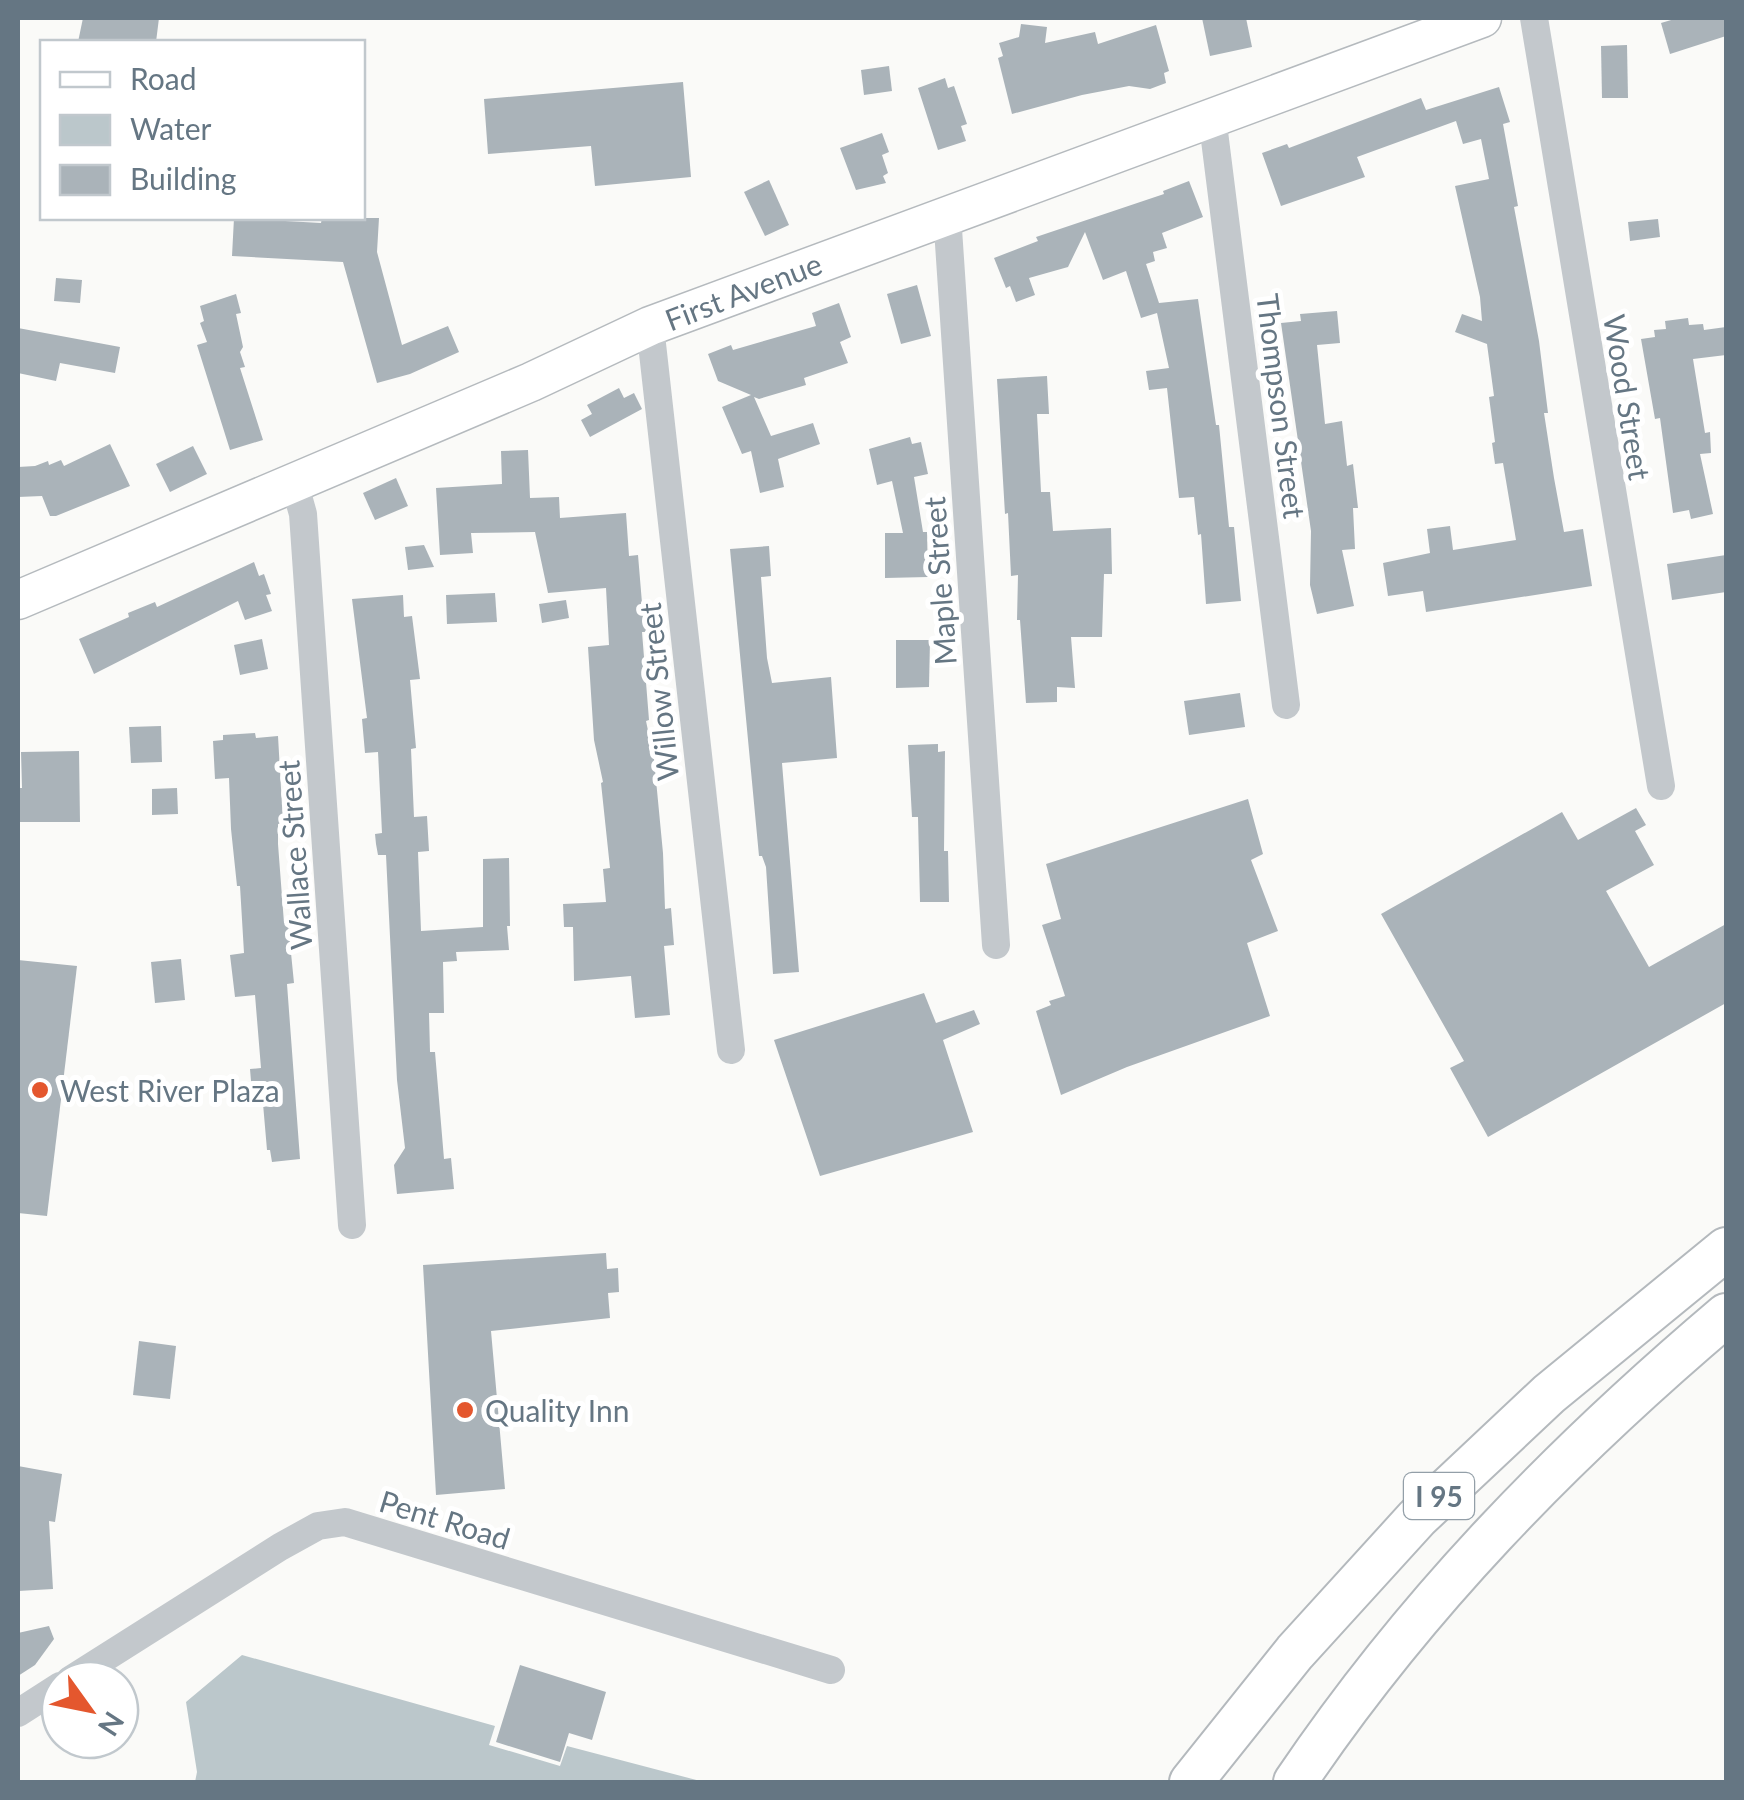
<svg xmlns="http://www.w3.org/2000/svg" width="1744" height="1800" viewBox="0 0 1744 1800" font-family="Lato,sans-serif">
  <rect width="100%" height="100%" fill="#fafaf8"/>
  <polygon fill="#bbc7cb" points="242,1655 495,1726 489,1745 560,1766 567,1746 704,1782 195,1782 197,1772 186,1702"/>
  <g fill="#aab3b9">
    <polygon points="83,18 159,18 156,42 78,42"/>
    <polygon points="1202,18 1246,18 1252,47 1210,56"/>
    <polygon points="1678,18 1726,18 1726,36 1670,54 1661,23"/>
    <polygon points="1021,24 1047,27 1045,43 1095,32 1098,44 1156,25 1169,71 1164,73 1166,83 1150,89 1129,86 1082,95 1012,114 998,58 1003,56 999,43 1019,37"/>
    <polygon points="1627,45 1628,98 1602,98 1601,46"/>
    <polygon points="889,66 892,91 864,95 861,70"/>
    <polygon points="945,78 948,88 954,86 967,124 961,126 966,141 938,150 918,88"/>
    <polygon points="683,82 691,177 595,186 591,146 488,154 484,99"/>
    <polygon points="1499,87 1510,122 1503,124 1518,206 1514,207 1539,341 1548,413 1544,413 1554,478 1564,532 1583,529 1592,586 1426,612 1423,591 1388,596 1383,563 1430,553 1427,529 1450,526 1453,550 1516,540 1503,463 1495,464 1492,443 1495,442 1489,397 1494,396 1487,344 1455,332 1462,314 1482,321 1480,297 1455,186 1489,179 1481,139 1463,144 1456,121 1357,157 1365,177 1281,206 1262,153 1287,144 1289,148 1421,98 1426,110"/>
    <polygon points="882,133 889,152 882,155 888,173 883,176 886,183 856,190 840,148"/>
    <polygon points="769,180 789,225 765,236 744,192"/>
    <polygon points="1189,181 1203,217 1162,233 1167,248 1153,252 1155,261 1146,264 1159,303 1198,299 1216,425 1219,425 1229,527 1234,527 1241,601 1206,604 1201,534 1198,535 1194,497 1179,498 1167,388 1149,390 1146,371 1169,368 1157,313 1141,318 1126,271 1103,280 1085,232 1068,267 1029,278 1035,295 1016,302 1010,286 1006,288 994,258 1038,241 1036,237 1164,194 1163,191"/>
    <polygon points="234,218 321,223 322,218 379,218 377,252 402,345 448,326 459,352 410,374 377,383 343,262 232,256"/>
    <polygon points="1658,219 1660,237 1630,241 1628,222"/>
    <polygon points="56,278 82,280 80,303 54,301"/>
    <polygon points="917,285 931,336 901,344 887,294"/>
    <polygon points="236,294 241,313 236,314 243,347 240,352 245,367 240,368 263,440 230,450 197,345 207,342 200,323 204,321 200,306"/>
    <polygon points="839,303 851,337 840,342 848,363 804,378 806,385 759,399 754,397 771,436 813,423 820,444 778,459 784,487 760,493 751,451 742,454 722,407 751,395 718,381 708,354 731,345 733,350 816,326 812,313"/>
    <polygon points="1337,311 1340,343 1317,345 1325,424 1342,421 1347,466 1353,464 1358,508 1353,508 1355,549 1342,550 1354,606 1317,614 1310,585 1311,531 1281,323 1301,321 1300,314"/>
    <polygon points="1688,318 1689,325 1703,324 1704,330 1726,327 1726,355 1693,359 1705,433 1710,432 1711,453 1700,454 1713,514 1691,519 1689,510 1673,513 1660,418 1655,419 1641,339 1655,337 1654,330 1666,329 1665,321"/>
    <polygon points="18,328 120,347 115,373 60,363 56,381 18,373"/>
    <polygon points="1047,376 1049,414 1037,414 1041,492 1050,492 1053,531 1111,528 1112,574 1104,574 1102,637 1071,637 1075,688 1057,687 1057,702 1026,703 1020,620 1017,620 1018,575 1011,576 1008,513 1005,514 997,379"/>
    <polygon points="619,388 624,398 634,393 642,409 590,437 581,420 592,414 587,405"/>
    <polygon points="910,437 912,444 921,442 928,474 914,477 923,532 927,532 928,577 885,578 885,533 903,533 892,481 877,485 869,449"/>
    <polygon points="110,444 130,486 56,516 50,516 42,496 18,497 18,467 35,466 48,461 49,465 61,460 64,466"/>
    <polygon points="193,446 207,474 170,492 156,464"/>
    <polygon points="528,450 530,498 559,497 560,518 626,513 629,556 638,555 642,603 646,603 647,632 642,632 649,720 646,721 654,759 663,853 665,909 671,908 674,945 664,946 670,1015 635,1018 631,976 574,981 573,927 564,927 563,904 606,902 603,869 610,868 601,783 603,782 594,740 588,647 609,645 606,588 548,593 535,532 471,533 473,553 440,555 436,488 502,484 501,451"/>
    <polygon points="396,478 408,506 375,520 363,493"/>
    <polygon points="424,545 434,567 408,570 405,547"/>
    <polygon points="769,546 771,576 761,577 767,658 772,683 831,677 837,758 782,763 799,972 773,974 766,867 762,856 759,856 730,549"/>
    <polygon points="1726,555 1726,592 1672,600 1667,564"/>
    <polygon points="254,562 259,576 264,574 271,594 266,595 272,611 245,620 238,601 94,674 79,639 129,617 128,613 155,602 157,607"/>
    <polygon points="495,593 497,622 447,624 446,595"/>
    <polygon points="403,595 404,617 412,616 420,679 410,680 416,748 411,749 414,817 427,816 429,851 418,852 421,931 483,927 483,859 509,858 510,926 507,926 509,950 456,952 457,961 443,962 444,1013 429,1013 430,1052 435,1052 444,1159 451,1158 454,1189 397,1194 394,1165 405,1148 397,1080 386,855 378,855 376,844 375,834 382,833 378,752 365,753 362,719 367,718 352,599"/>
    <polygon points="566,600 569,618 542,623 539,604"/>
    <polygon points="262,639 268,669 240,675 234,645"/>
    <polygon points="896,640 930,640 929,687 896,688"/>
    <polygon points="1240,693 1245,727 1189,735 1184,701"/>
    <polygon points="161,726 162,762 131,763 129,727"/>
    <polygon points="255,733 256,738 278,736 283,823 278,824 278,844 284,923 288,923 294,983 287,984 300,1159 272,1162 270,1150 267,1150 262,1092 252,1093 250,1069 261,1068 255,995 235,997 230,955 244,953 240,886 237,886 231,829 229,778 215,779 213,741 223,740 223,735"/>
    <polygon points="938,744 938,752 945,751 944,851 948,851 949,902 920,902 918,817 912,817 908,745"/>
    <polygon points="79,751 80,822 18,822 18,788 22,788 21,752"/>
    <polygon points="177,788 178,814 152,815 152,789"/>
    <polygon points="1248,799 1263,854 1251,860 1278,931 1247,943 1270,1016 1127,1067 1061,1095 1036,1011 1051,1005 1049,1001 1065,996 1042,925 1061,919 1046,864"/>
    <polygon points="1636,808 1646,825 1635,831 1654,865 1606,891 1649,967 1726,924 1726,1003 1488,1137 1450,1068 1464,1061 1381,914 1562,812 1578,840"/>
    <polygon points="181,959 185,1000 155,1003 151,962"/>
    <polygon points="18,960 77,966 47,1216 18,1213"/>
    <polygon points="924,993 936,1023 974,1010 980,1024 943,1040 973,1132 820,1176 774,1040"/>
    <polygon points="606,1253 607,1269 618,1268 619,1292 608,1293 610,1318 491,1331 505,1489 436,1495 423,1265"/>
    <polygon points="139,1341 176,1346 170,1399 133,1395"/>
    <polygon points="18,1466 62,1474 55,1522 49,1521 53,1589 18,1591"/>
    <polygon points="49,1626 54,1639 35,1665 18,1676 18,1633"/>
    <polygon points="520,1665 606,1692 592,1740 569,1733 560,1762 496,1742"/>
  </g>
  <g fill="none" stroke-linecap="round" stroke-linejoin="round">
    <defs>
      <polyline id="major" points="18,600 531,382 650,326 1482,18"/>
      <g id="highway">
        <polyline points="1191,1782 1295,1652 1417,1518 1549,1394 1726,1249"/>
        <path d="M 1295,1782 C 1416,1603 1562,1454 1726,1315"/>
      </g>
    </defs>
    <use href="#major" stroke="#b5babe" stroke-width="41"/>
    <use href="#highway" stroke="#b4b9bd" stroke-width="46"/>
    <g stroke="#c3c8cc" stroke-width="28">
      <polyline points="1534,18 1661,786"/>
      <polyline points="1212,116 1286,705"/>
      <polyline points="947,214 996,945"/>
      <polyline points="650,326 731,1050"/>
      <polyline points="294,482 303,514 352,1225"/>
      <polyline points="70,1680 280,1547 318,1526 345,1522 831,1670"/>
      <polyline points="18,1713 60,1686"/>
    </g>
    <use href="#major" stroke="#fff" stroke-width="38"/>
    <use href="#highway" stroke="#fff" stroke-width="42"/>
  </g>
  <g fill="#e4572e" stroke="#fff" stroke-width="4">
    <circle cx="40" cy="1090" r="10"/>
    <circle cx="465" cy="1410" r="10"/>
  </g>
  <g text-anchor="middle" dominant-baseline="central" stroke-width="10" stroke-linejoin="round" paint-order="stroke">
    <rect fill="#fff" stroke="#939fa8" stroke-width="2.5" x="1404" y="1473" width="70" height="46" rx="8"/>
    <g font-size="28" font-weight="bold" fill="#657683">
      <text x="1439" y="1496">I 95</text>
    </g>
    <g font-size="30" fill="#657683" stroke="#fff">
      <text transform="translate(743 291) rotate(-21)">First Avenue</text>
      <text transform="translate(1628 397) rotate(81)">Wood Street</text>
      <text transform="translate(1282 406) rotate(83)">Thompson Street</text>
      <text transform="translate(939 581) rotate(-94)">Maple Street</text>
      <text transform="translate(658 692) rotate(-96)">Willow Street</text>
      <text transform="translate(294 855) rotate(-94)">Wallace Street</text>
      <text transform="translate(445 1519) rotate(17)">Pent Road</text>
    </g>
    <g font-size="30" fill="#657683" stroke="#fff" text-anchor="start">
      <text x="60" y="1090">West River Plaza</text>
      <text x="485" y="1410">Quality Inn</text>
    </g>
  </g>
  <rect width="1744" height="1800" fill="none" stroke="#657683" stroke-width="40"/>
  <rect x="40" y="40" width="325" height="180" fill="#ffffff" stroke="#c1c8cd" stroke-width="2.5"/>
  <rect x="60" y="72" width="50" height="15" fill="#ffffff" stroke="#c1c8cd" stroke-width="2.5"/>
  <text x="130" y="90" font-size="30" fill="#657683">Road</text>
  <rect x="60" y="115" width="50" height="30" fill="#bbc7cb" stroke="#c1c8cd" stroke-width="2.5"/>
  <text x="130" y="140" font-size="30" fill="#657683">Water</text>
  <rect x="60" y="165" width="50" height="30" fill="#aab3b9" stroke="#c1c8cd" stroke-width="2.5"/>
  <text x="130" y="190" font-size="30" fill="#657683">Building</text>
  <g transform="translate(90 1710) rotate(123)"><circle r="48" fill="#ffffff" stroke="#c1c8cd" stroke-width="2.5"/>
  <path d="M0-8L18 38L0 25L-18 38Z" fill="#e4572e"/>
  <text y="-15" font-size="28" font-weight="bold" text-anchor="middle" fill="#657683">N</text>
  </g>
</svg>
